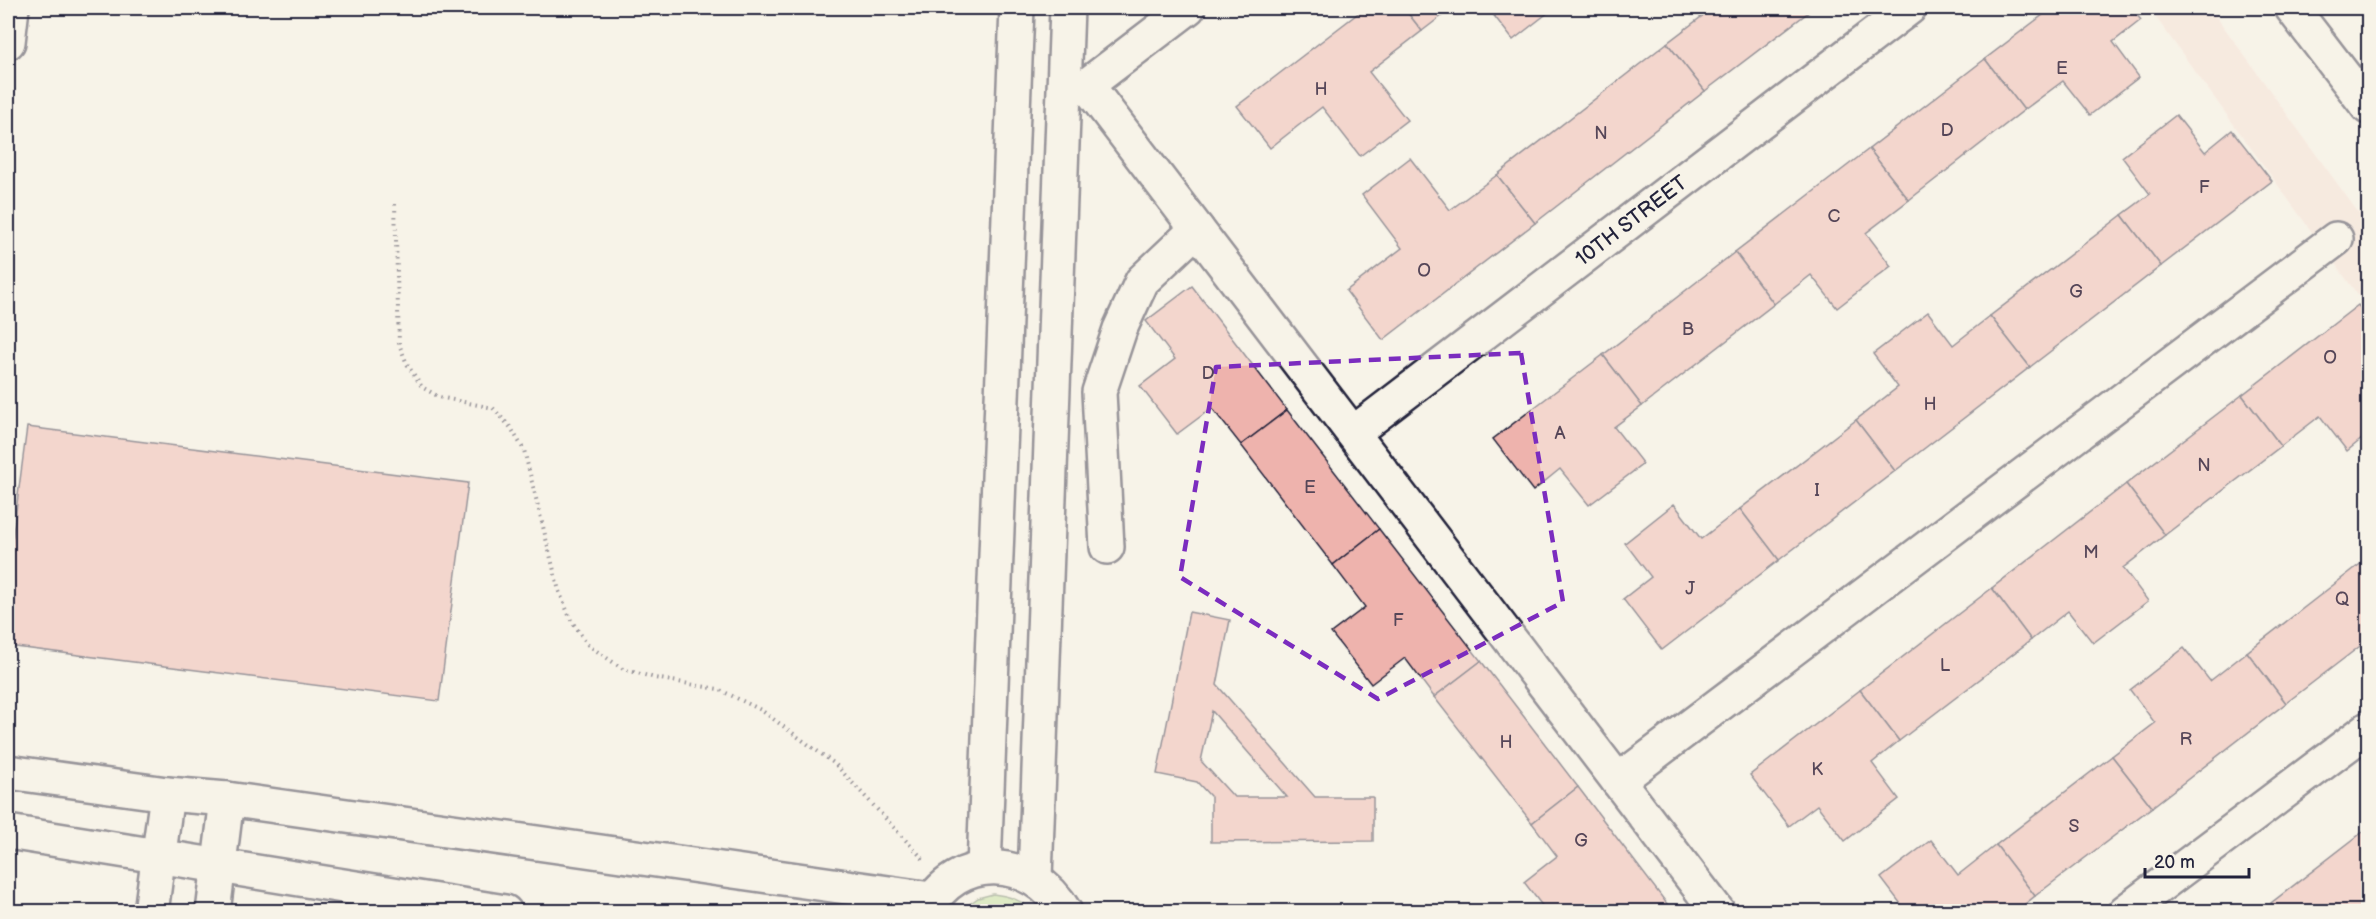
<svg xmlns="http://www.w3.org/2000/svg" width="2376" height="919" viewBox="0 0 2376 919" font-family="'Balsamiq Sans',sans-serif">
  <rect width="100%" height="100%" fill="#f7f3e8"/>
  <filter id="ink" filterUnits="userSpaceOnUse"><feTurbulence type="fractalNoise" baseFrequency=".0167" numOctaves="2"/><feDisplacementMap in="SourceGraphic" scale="12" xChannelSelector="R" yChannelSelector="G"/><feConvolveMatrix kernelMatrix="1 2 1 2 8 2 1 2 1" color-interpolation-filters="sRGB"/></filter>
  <g filter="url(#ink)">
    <polygon fill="#f4e0d6" points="2149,8 2210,8 2368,226 2368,309"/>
    <path fill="#bee19b" stroke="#70826b" stroke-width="1.5" d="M 993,894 C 1010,896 1021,900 1033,911 L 960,911 L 978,898 Z"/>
    <g fill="#eeb3ad" stroke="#22223b" stroke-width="1.5" fill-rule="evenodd">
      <polygon points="1365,8 1404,8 1422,31 1369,72 1407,120 1360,156 1322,107 1270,148 1237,106"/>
      <polygon points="1404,8 1452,8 1422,31"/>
      <polygon points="1488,8 1554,8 1513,40"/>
      <polygon points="1713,8 1814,8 1705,91 1667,43"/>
      <polygon points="2052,8 2131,8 2141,20 2113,42 2139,77 2090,115 2063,81 2024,110 1985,59"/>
      <polygon points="1667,43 1705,91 1535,223 1497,175"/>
      <polygon points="1985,59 2024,110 1909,200 1869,149"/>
      <polygon points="2176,115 2205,152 2232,130 2272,181 2161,266 2122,215 2150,194 2122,157"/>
      <polygon points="1869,149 1909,200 1866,233 1891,266 1837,308 1811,275 1774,304 1735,252"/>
      <polygon points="1410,158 1450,210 1497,175 1535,223 1383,340 1346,291 1402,248 1362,195"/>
      <polygon points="2122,215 2161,266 2030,367 1990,316"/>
      <polygon points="1735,252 1774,304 1642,406 1603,355"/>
      <polygon points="1192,286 1287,410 1241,445 1212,408 1177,434 1140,386 1175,359 1146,321"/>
      <polygon points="2358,305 2368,318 2368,434 2347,451 2320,416 2281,446 2242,395"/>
      <polygon points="1928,312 1953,345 1990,316 2030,367 1895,471 1856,420 1898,387 1873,354"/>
      <polygon points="1603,355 1642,406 1614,427 1643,464 1589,505 1560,469 1533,491 1493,439"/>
      <polygon points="2242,395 2281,446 2165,535 2126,484"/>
      <polygon points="1287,410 1379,529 1333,565 1241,445"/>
      <polygon points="1856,420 1895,471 1779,560 1740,509"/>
      <polygon points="27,427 468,483 439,701 8,646 8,572"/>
      <polygon points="2126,484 2165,535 2123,568 2148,601 2093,643 2068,611 2031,640 1992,588"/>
      <polygon points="1674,504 1701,539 1740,509 1779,560 1662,650 1623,599 1651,577 1625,543"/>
      <polygon points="1379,529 1481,661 1434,697 1405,658 1371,684 1331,633 1365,607 1333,565"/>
      <polygon points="2368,558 2368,640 2286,703 2247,652"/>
      <polygon points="1992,588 2031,640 1899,741 1860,690"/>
      <path d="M 1189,612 L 1230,620 L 1217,685 L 1315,797 L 1373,797 L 1373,841 L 1211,842 L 1211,797 L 1197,782 L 1157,774 ZM 1212,711 L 1287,797 L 1234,797 L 1201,761 Z"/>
      <polygon points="2184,648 2210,681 2247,652 2286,703 2152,807 2112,756 2155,723 2130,690"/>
      <polygon points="1481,661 1578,787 1532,823 1434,697"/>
      <polygon points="1860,690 1899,741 1872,763 1899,799 1845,841 1817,805 1789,826 1750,775"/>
      <polygon points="2112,756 2152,807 2035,896 1996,845"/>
      <polygon points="1578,787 1668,905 1659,912 1547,912 1524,882 1557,856 1532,823"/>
      <polygon points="2368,828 2368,912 2278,912 2271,903"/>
      <polygon points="1931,840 1958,875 1996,845 2035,896 2015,912 1907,912 1881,878"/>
    </g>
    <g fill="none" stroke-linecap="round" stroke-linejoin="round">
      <defs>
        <g id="minor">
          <polyline points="1188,8 1087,85 1718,912"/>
          <polyline points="2292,8 2368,107"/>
          <polyline points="8,42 12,8"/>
          <path id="s1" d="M 1353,433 L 1909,8"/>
          <polyline points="1107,547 1099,392 1120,329 1142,281 1197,229"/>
          <polyline points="8,772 167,794 227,799 931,899"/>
          <polyline points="1618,781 2336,239"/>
          <polyline points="8,832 505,912"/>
          <polyline points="984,868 1017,8"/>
          <polyline points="1035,878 1067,8"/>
          <polyline points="151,912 167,794"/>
          <polyline points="213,912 227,799"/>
          <path d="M 925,912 C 957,851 1032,855 1065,912"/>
          <polyline points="2125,912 2368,729"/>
        </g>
      </defs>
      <use href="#minor" stroke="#22223b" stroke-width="38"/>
      <polyline stroke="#22223b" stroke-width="4" stroke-dasharray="1.5 4.5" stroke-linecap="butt" points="395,204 399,344 407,364 422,387 439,397 493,408 511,428 524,450 559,591 571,620 588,645 623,669 655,678 718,689 761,710 835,764 925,861"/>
      <use href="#minor" stroke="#f7f3e8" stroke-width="33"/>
    </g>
  </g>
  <path d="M0 0H2376V919H0ZM 1521,353 L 1563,602 L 1378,699 L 1180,577 L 1216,367 Z" fill="#f7f3e8" fill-opacity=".55" fill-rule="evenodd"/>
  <path fill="none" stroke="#7b2cbf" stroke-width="4.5" stroke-dasharray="12 8" stroke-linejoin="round" d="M 1521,353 L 1563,602 L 1378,699 L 1180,577 L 1216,367 Z"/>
  <g text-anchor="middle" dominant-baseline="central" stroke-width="4.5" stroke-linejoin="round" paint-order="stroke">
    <g font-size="18" fill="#554658">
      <text x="2062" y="68">E</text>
      <text x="1321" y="89">H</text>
      <text x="1947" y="130">D</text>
      <text x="1601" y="133">N</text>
      <text x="2204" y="187">F</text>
      <text x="1834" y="216">C</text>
      <text x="1424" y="270">O</text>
      <text x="2076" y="291">G</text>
      <text x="1688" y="329">B</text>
      <text x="2330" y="357">O</text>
      <text x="1208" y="373">D</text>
      <text x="1930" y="404">H</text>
      <text x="1560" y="433">A</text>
      <text x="2204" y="465">N</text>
      <text x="1310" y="487">E</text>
      <text x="1817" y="490">I</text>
      <text x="2091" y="552">M</text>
      <text x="1690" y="588">J</text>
      <text x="2342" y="599">Q</text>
      <text x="1398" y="620">F</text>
      <text x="1945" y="665">L</text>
      <text x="2186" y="739">R</text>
      <text x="1506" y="742">H</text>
      <text x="1817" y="769">K</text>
      <text x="2074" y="826">S</text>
      <text x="1581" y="840">G</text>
    </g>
    <g font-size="21" fill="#22223b" stroke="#f7f3e8">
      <text stroke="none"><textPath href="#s1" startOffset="350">10TH STREET</textPath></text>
    </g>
  </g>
  <rect width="2376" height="919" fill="none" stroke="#f7f3e8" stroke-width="30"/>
  <rect x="15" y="15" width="2346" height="889" fill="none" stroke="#22223b" stroke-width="2" filter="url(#ink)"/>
  <path d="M2145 868v9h104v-9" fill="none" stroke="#22223b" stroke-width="3"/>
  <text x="2154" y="868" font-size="18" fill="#22223b" stroke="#f7f3e8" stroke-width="4.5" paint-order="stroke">20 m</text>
</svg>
